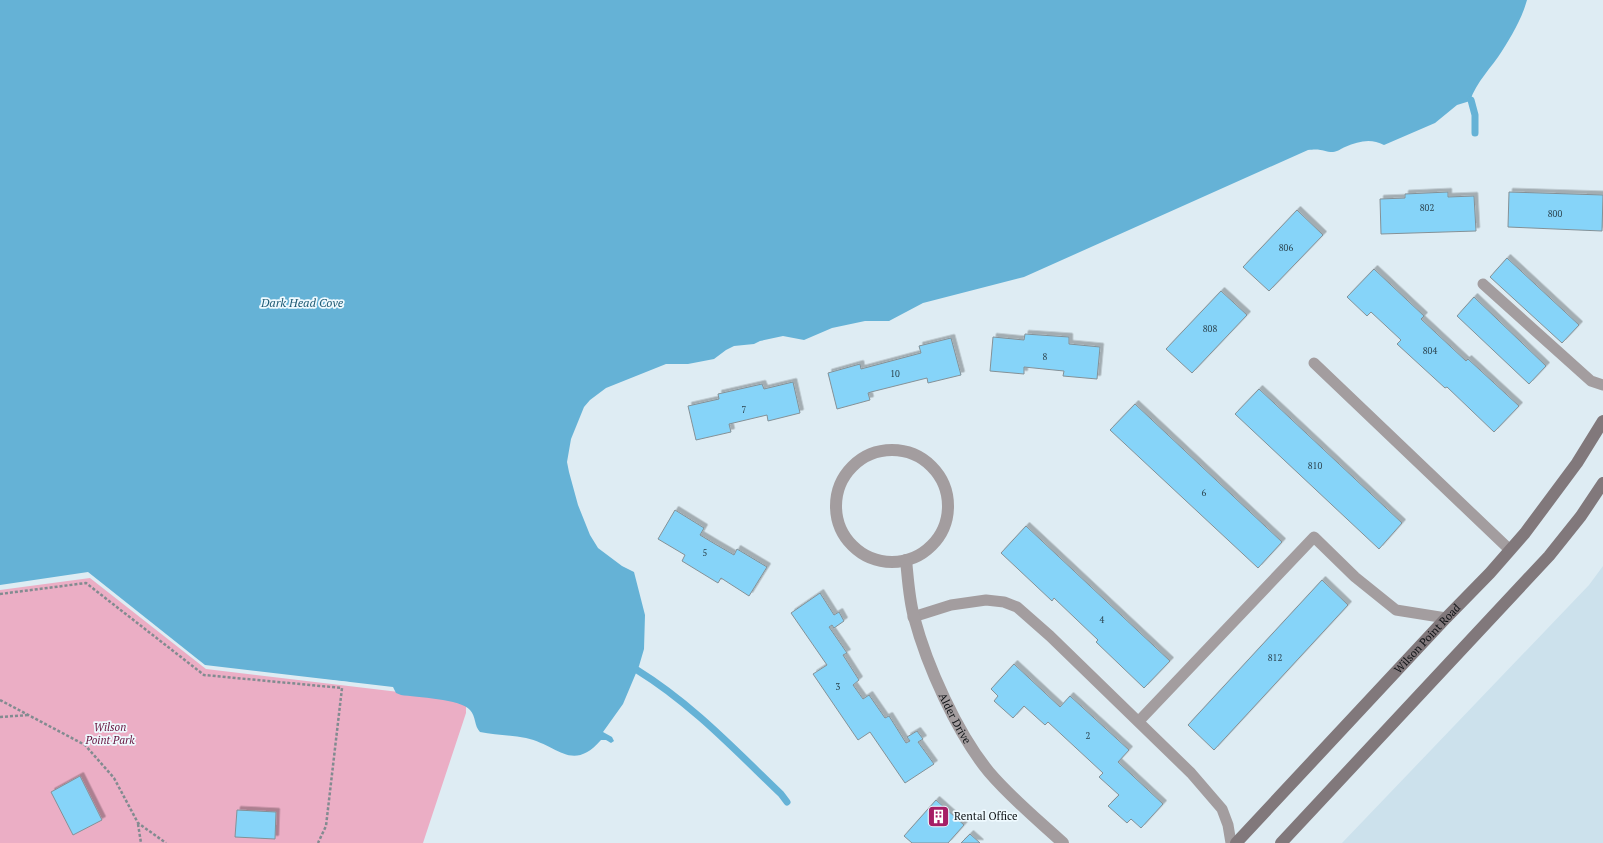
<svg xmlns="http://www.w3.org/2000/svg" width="1603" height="843" viewBox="0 0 1603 843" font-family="'PT Serif',serif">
  <defs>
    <filter id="shadow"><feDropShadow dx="3.5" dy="-3.5" stdDeviation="0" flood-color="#0004"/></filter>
  </defs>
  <rect width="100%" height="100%" fill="#deecf3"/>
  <polygon fill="#cce1ec" points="1603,566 1603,843 1342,843 1589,585"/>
  <polygon fill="#ebaec5" points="90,578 206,669 466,700 466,713 423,843 0,843 0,590"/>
  <path fill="#65b2d6" d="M 0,0 L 1527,0 C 1522,18 1512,35 1502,51 C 1492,67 1476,82 1470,101 L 1457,105 L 1435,123 L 1384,145 C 1371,138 1359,141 1345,147 C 1342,148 1337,152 1333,152 C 1324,152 1322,148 1308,150 L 1024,277 L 923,303 L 889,321 L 865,321 L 832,328 L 804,340 L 783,336 L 760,341 L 754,344 L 734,346 L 726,350 L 714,359 L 688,364 L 666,364 L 606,388 L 590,400 L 584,407 L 571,439 L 567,462 L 569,472 L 578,505 L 590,535 L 598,548 L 622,566 L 634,572 L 645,615 L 644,649 L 639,666 L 623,704 L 603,732 L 612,737 L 614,741 L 611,743 L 606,740 L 601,740 C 572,773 558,745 526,738 C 511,735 495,735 480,732 C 474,726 476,716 470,710 C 461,699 416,697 401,695 L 396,693 L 393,687 L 205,665 L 88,572 L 0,585 Z"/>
  <polygon fill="#deecf3" points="242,672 349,682 349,684"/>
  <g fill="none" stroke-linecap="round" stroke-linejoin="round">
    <g stroke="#65b2d6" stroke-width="7">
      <polyline points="1471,100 1475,115 1475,133"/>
      <path d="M 637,670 C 692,704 735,750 781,794 L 787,802"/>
    </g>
  </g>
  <g fill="#86d4f9" stroke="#849197" filter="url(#shadow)">
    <polygon points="1448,192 1448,197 1474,196 1476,231 1381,234 1380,199 1405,198 1405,194"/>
    <polygon points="1509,192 1603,195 1602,231 1508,227"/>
    <polygon points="1297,210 1323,235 1269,291 1243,267"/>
    <polygon points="1507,258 1579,325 1562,343 1490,277"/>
    <polygon points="1374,269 1424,316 1421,319 1466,361 1468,359 1519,406 1494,432 1447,387 1445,388 1397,344 1401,340 1371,312 1367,316 1347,297"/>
    <polygon points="1221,291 1247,315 1192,373 1166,349"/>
    <polygon points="1474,297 1546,366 1529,384 1457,316"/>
    <polygon points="1025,334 1069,337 1069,344 1100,347 1097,379 1063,376 1064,371 1024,367 1024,374 990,371 993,337 1024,340"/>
    <polygon points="951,338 961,375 928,383 927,378 871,392 868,393 870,400 837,409 828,373 860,364 861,369 921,353 919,346"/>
    <polygon points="793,382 800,413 768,421 767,415 729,424 731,432 696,440 688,406 719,399 718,394 762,384 764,389"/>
    <polygon points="1259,389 1402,523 1379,549 1235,414"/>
    <polygon points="1135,404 1282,542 1258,568 1110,430"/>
    <polygon points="675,510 704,528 700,535 715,544 734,555 737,549 767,567 749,596 721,578 718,583 682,561 685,555 658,539"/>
    <polygon points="1026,526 1170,661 1144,688 1096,642 1098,640 1054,598 1052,601 1001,553"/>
    <polygon points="1322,580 1348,605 1214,750 1188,725"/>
    <polygon points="820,593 834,615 839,612 844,621 834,628 832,625 829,627 847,653 843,655 859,680 853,685 863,699 869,695 885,718 889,716 906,743 910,741 907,737 917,731 923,739 918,742 934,764 905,783 870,732 858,740 813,674 827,665 791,613"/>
    <polygon points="1014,664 1060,707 1070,696 1129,750 1118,762 1163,804 1141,828 1131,819 1127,823 1108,806 1119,795 1099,777 1103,773 1048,722 1045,725 1024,706 1013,718 994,701 998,696 991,689"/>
    <polygon points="80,776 102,820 73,835 51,792"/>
    <polygon points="936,800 964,825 948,843 912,843 904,836"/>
    <polygon points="237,810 276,812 275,839 235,837"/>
    <polygon points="970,834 980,843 961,843"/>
  </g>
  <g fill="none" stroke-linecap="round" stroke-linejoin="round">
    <g stroke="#828b90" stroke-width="2.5" stroke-dasharray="3 2" stroke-linecap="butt">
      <polyline points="0,594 86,583 204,675 342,688 326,826 318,843"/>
      <polyline points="0,700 85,745 114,778 138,823 166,843"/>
      <polyline points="0,717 29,715"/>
      <polyline points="138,824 141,843"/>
    </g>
    <g stroke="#a39d9f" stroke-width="11">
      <polyline points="1483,284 1591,381 1603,385"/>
      <polyline points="1314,363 1510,550"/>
      <polyline points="913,617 951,605 986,600 1004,602 1017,607 1050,636 1191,773 1222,809 1228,825 1231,843"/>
      <polyline points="1139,721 1314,537 1355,577 1396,610 1446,618"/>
    </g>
    <g stroke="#a39d9f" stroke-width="12">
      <circle cx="892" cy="506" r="56"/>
      <path id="s1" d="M 906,560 C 908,579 909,599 914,617 C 927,666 957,733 989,772 C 1011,798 1038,820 1063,843"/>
    </g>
    <g stroke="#81787b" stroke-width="12">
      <path id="s2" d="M 1236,843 L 1446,618 L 1490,573 L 1525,533 L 1577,463 L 1603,421"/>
      <polyline points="1281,843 1549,556 1581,516 1603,483"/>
    </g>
  </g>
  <defs>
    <symbol id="building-square" viewBox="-11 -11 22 22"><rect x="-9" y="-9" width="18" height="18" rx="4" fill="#a61e66" stroke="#eef9fe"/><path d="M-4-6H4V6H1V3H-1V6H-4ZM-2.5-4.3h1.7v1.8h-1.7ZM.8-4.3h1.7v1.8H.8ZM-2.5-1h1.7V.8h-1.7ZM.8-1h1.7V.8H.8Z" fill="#fff"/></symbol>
  </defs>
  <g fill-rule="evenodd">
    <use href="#building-square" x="926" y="804" width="25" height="25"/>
  </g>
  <g text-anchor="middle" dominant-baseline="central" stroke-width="3.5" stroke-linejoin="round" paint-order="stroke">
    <g font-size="9" fill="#2b424d">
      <text x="1427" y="208">802</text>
      <text x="1555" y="214">800</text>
      <text x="1286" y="248">806</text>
      <text x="1210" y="329">808</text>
      <text x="1430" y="351">804</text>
      <text x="1045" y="357">8</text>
      <text x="895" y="374">10</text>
      <text x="744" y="410">7</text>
      <text x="1315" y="466">810</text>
      <text x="1204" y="493">6</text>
      <text x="705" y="553">5</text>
      <text x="1102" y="620">4</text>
      <text x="1275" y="658">812</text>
      <text x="838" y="687">3</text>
      <text x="1088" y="736">2</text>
    </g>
    <g font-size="11" fill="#0d1114" stroke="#eef9fe">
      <text stroke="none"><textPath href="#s2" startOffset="280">Wilson Point Road</textPath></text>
      <text stroke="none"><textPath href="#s1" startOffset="167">Alder Drive</textPath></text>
    </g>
    <g font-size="11" font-style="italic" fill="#67153f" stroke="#eef9fe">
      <text x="110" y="727">Wilson<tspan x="110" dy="13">Point Park</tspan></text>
    </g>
    <g font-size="11" fill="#0d1114" stroke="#eef9fe" text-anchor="start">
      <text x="954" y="816">Rental Office</text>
    </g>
    <g font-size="12" font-style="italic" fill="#205c75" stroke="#eef9fe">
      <text x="302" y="302">Dark Head Cove</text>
    </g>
  </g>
</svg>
